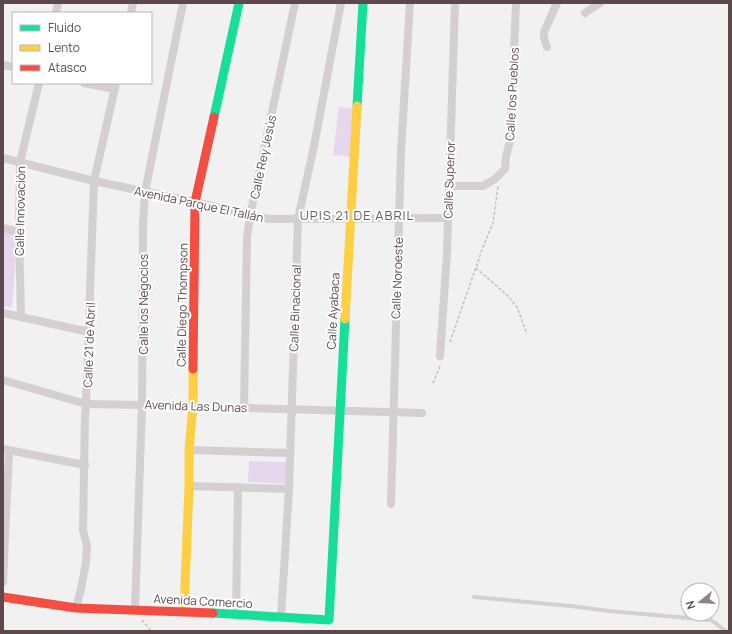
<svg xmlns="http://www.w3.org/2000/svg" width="732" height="634" viewBox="0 0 732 634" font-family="Manrope,sans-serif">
  <rect width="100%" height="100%" fill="#f0f1f0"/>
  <g fill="#e6d6ee">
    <polygon points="339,107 356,109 350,157 333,155"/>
    <polygon points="3,227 18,229 12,308 3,306"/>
    <polygon points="249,461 288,462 287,484 248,482"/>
  </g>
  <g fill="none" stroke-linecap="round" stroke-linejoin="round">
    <g stroke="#c6bbc5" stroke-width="1.5" stroke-dasharray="3 2" stroke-linecap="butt">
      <polyline points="476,268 507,295 517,307 527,334"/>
      <polyline points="450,342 483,247 493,223 498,186"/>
      <polyline points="433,383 441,364"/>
      <polyline points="142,620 151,631"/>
    </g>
    <polyline stroke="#d4cfd1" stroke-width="4" points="474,597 571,606 609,611 711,620 726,631"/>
    <g stroke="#d4cfd1" stroke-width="8">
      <polyline points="56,13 58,3"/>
      <polyline points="131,13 133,3"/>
      <polyline points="585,13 600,3"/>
      <polyline points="547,47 544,38 544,32 557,3"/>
      <polyline points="3,65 13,67"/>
      <polyline points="84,83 114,89"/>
      <polyline points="3,158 94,181 195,202 269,219 448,218"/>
      <polyline points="448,186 483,186 495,179 505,169 506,157 510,141 516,4"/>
      <polyline points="3,228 19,232"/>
      <polyline points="3,313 89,332"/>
      <polyline points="21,316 19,232 20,162 39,83"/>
      <polyline points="440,356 447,252 455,3"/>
      <polyline points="3,380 86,404 142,405 422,413"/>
      <polyline points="244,408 247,238 250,216 295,3"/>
      <polyline points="3,449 85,465"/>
      <polyline points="189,450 290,453"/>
      <polyline points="189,486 289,489"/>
      <polyline points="391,504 401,151 410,3"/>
      <polyline points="3,582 9,451"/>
      <polyline points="76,608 81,589 86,562 87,546 83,530 85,416 86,404 94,181 116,83"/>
      <polyline points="135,610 142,405 143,224 145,192 183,3"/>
      <polyline points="236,614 238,487"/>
      <polyline points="281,617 289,489 298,219 314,146 341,3"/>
    </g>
    <g stroke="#16e098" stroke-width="9">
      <polyline points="357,106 363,3"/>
      <polyline points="214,117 239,3"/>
      <polyline points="213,613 329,620 345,319"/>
    </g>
    <g stroke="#ffcf43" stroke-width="9">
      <polyline points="345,319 357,106"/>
      <polyline points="184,612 189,486 189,450 193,406 193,369"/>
    </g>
    <g stroke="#f24e42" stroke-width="9">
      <polyline points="193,369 195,202 214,117"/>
      <polyline points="3,597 76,608 213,613"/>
    </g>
  </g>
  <g text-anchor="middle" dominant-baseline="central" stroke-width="4" stroke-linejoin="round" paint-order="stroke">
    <g font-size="12" fill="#5c484d" stroke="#fff">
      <text transform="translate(512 94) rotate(-87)">Calle los Pueblos</text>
      <text transform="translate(263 157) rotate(-78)">Calle Rey Jesús</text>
      <text transform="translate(449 180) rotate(-88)">Calle Superior</text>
      <text transform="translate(199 204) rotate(12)">Avenida Parque El Tallán</text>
      <text transform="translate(20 211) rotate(-89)">Calle Innovación</text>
      <text transform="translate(397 278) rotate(-88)">Calle Noroeste</text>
      <text transform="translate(143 304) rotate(-90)">Calle los Negocios</text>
      <text transform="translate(182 305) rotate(-89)">Calle Diego Thompson</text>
      <text transform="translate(295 308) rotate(-88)">Calle Binacional</text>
      <text transform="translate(333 311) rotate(-87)">Calle Ayabaca</text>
      <text transform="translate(89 345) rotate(-88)">Calle 21 de Abril</text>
      <text transform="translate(196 406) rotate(2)">Avenida Las Dunas</text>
      <text transform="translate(203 601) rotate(3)">Avenida Comercio</text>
    </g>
    <g font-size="13" letter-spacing="1" fill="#645c5e" stroke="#fff">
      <text x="357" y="215">UPIS 21 DE ABRIL</text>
    </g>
  </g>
  <rect width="732" height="634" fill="none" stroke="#5c484d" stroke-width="8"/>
  <rect x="12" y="12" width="140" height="72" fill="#ffffff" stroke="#beb6b8"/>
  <rect x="20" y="25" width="20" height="6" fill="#16e098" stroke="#beb6b8"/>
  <text x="48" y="32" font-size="12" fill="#5c484d">Fluido</text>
  <rect x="20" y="45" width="20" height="6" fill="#ffcf43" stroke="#beb6b8"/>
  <text x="48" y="52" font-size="12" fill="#5c484d">Lento</text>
  <rect x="20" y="65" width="20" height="6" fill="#f24e42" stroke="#beb6b8"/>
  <text x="48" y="72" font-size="12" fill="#5c484d">Atasco</text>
  <g transform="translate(700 602) rotate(252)"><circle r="19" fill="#ffffff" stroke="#beb6b8"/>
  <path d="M0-3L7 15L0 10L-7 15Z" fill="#908386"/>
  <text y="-6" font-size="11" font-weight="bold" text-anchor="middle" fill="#5c484d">N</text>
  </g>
</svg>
